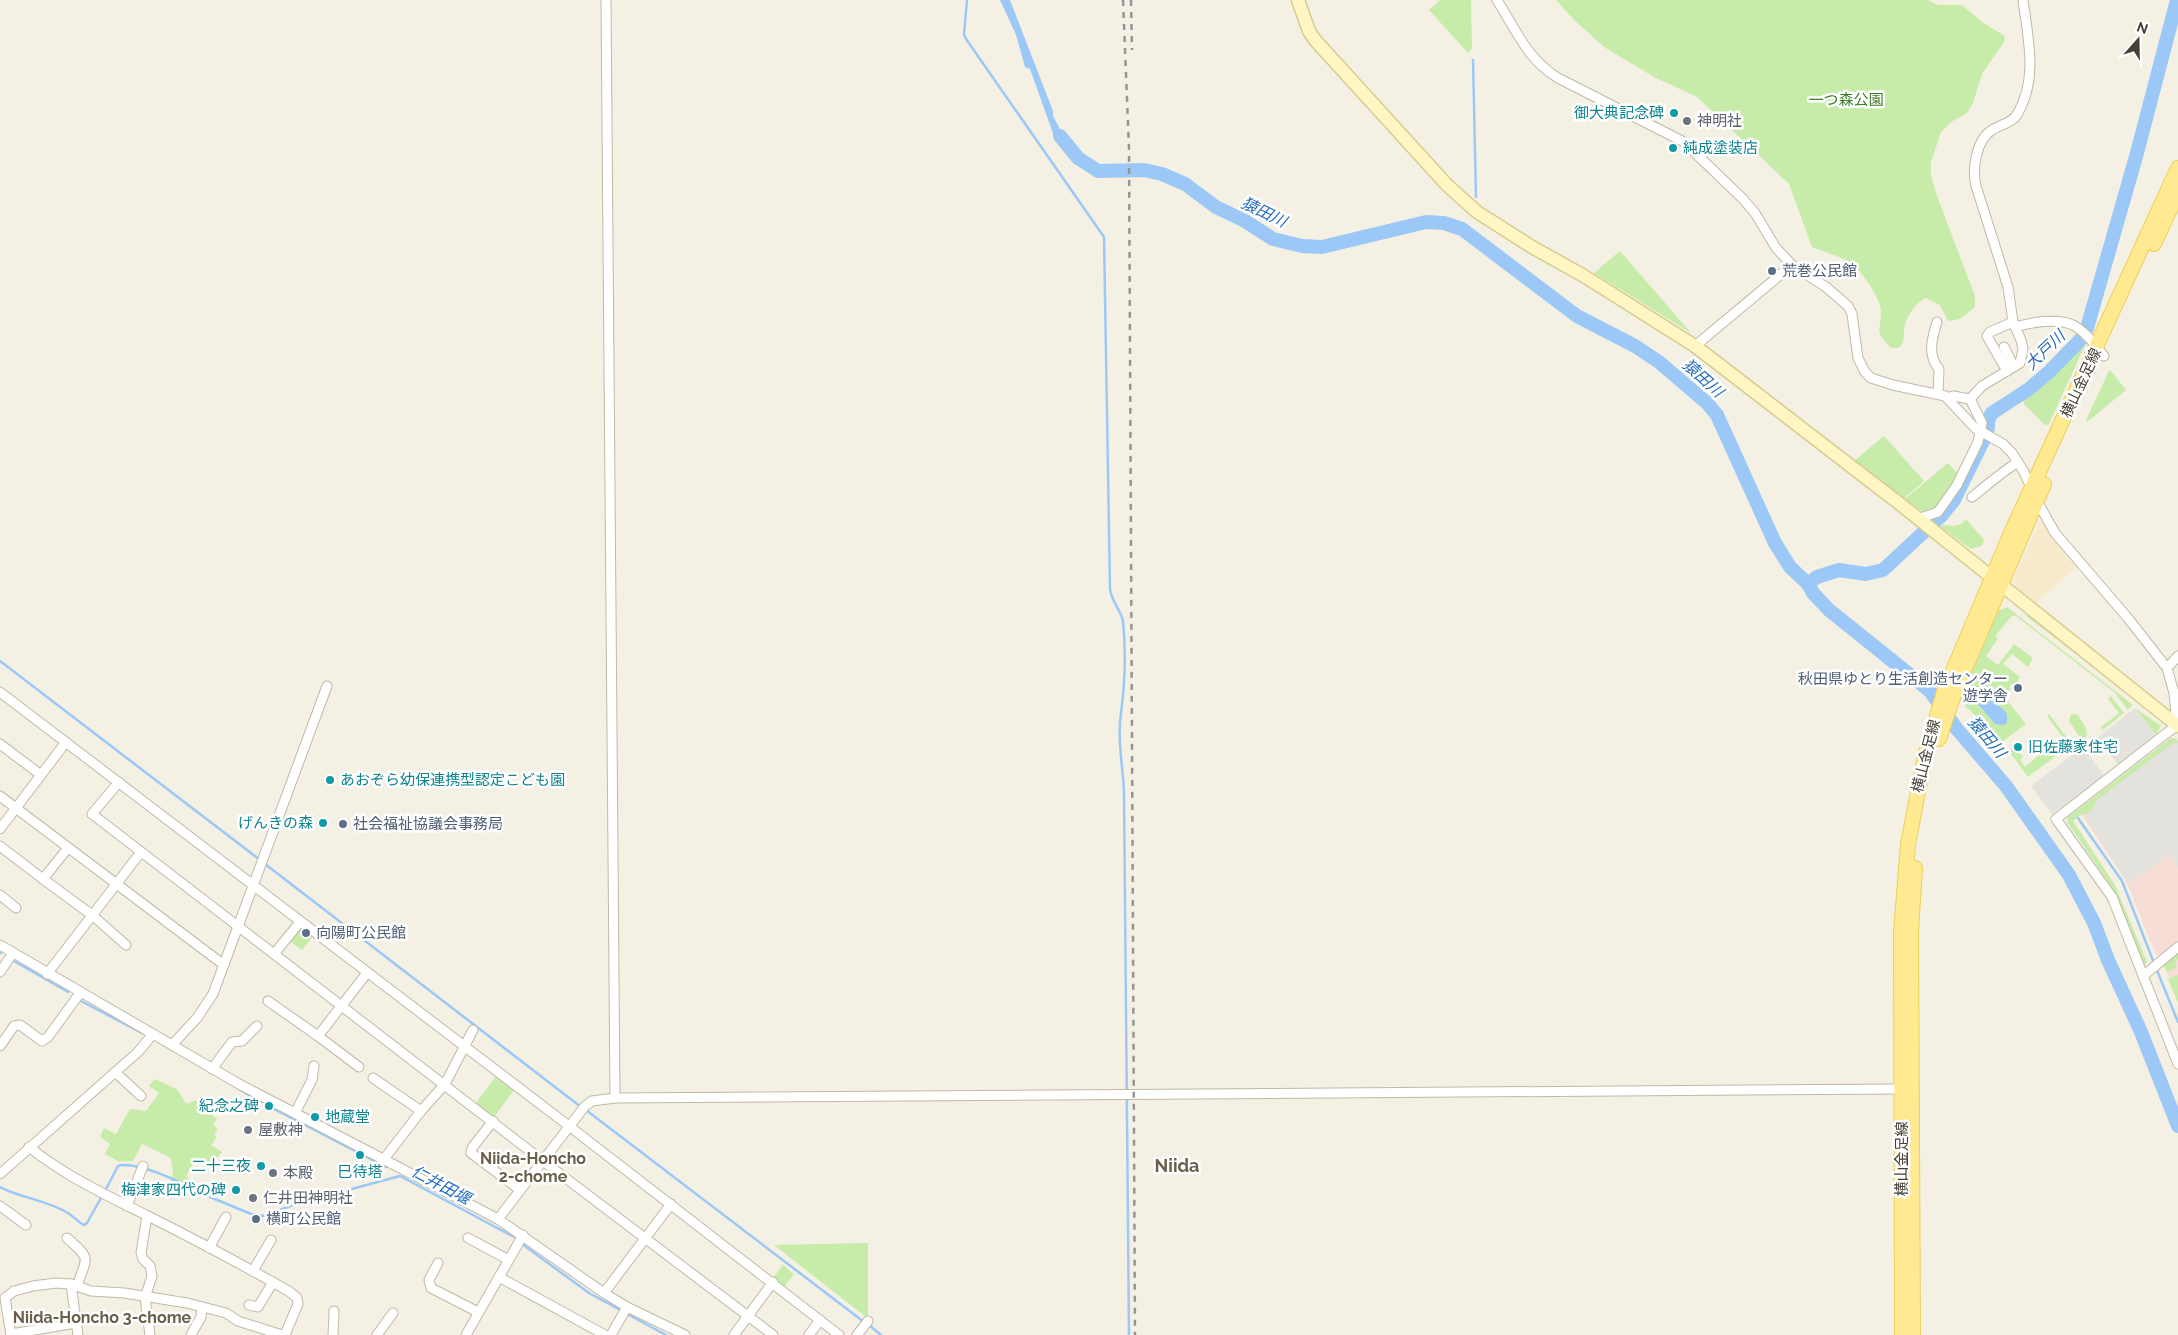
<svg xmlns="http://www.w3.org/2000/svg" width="2178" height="1335" viewBox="0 0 2178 1335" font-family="Raleway,'Noto Sans JP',sans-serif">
  <rect width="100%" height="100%" fill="#f4f1e4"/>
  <polygon fill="#f8eacd" points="2042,518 2050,534 2076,567 2036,603 2017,589 2013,580"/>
  <polygon fill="#f6ded6" points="2171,738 2178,741 2178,1003 2167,972 2153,948 2127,883 2078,809"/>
  <g fill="#c7eca9" fill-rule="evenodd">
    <polygon points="1440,0 1471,0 1472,48 1468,53 1429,10"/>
    <path d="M 1556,0 L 1928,0 L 1938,5 L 1962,5 L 1982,22 L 2005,36 L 2004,42 L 1982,74 L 1973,103 L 1967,113 L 1951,122 L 1941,132 L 1931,162 L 1931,175 L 1937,196 L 1975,296 L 1975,307 L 1960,319 L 1948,321 L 1940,305 L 1926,298 C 1916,302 1908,314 1905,325 C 1902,335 1907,338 1899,348 L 1891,348 C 1873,329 1881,334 1881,311 C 1881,299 1861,270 1851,263 C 1840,256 1824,252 1812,247 L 1789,184 L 1697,97 L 1654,77 L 1604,47 L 1573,19 Z"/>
    <polygon points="1620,251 1691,333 1594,273"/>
    <polygon points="2083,342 2086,343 2049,424 2045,425 2024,404 2023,400 2076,352"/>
    <polygon points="2109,371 2111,371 2126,390 2087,422 2086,420"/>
    <polygon points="1884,436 1924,481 1902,500 1854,461"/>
    <polygon points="1948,463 1958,474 1935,509 1923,512 1905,499"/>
    <path d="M 1966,519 L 1984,540 L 1982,546 L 1971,549 L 1941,527 L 1943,525 C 1953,526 1959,528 1966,519 Z"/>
    <path d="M 2007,607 L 2132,704 L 2132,706 L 2128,710 L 2114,692 L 2016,616 L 2012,616 L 1996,635 L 1997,640 L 1986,656 L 1998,665 L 2014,644 L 2033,658 L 2028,667 L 2012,654 L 2003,664 L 2020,677 L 2017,682 L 2009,686 L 2011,689 L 2003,695 L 2026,724 L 2002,742 L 1995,744 L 1976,716 L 1960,701 L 1998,611 ZM 1993,698 L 1996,704 L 2003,709 L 1995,724 L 1978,704 Z"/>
    <polygon points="2028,614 2077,653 2076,654 2026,616"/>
    <polygon points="2111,696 2124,713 2103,730 2101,727 2119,713 2108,699"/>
    <polygon points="2135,708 2161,726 2156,735"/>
    <polygon points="2049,714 2071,743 2069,746 2028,777 2009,751 2016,748 2023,757 2020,760 2025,767 2048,747 2052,752 2066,742 2047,716"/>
    <polygon points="2071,714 2078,715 2086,728 2087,735 2085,738 2079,736 2069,721"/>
    <polygon points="2171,738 2177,739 2178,743 2173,743 2096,801 2093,809 2085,815 2083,813 2073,821 2115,885 2147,962 2144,965 2111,886 2067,822 2068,817"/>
    <polygon points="301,924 314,935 302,950 288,940"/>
    <polygon points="2178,953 2178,960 2175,962 2177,968 2167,972 2164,967 2165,963"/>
    <polygon points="2178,975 2178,1003 2168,979"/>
    <polygon points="496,1076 514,1090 494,1117 476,1103"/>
    <polygon points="155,1079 178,1090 186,1104 209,1096 212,1099 207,1108 211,1114 217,1119 213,1125 218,1129 214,1135 217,1137 211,1145 222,1152 211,1166 197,1158 186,1176 195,1184 186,1199 167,1192 173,1174 171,1158 142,1144 133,1161 118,1161 105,1154 110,1144 100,1137 104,1128 116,1134 130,1109 146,1111 159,1093 149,1086"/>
    <polygon points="868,1243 868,1315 866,1317 774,1245"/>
    <polygon points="783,1265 794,1274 784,1287 772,1279"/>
  </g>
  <g fill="#e4e2dd">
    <polygon points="2135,708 2156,735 2118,764 2097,738"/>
    <polygon points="2173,743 2178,743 2178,867 2169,855 2128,884 2085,815 2093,809 2096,801"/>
    <polygon points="2083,747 2104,776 2052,814 2031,786"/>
  </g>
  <g fill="#9bc8f6">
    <polygon points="1000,0 1010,0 1053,111 1053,116 1069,146 1079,157 1055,139 1030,69 1025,67 1016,35"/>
    <polygon points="1983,685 1992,688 1996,704 2003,709 2007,714 2007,722 2004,725 1995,724 1978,704"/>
  </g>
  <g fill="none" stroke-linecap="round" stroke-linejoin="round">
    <g stroke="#9bc8f6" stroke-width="2.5">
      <path d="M 967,0 L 964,34 L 966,39 L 1104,237 L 1110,589 C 1111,601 1121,610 1123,621 C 1126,651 1125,683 1121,713 C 1117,739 1123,766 1124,793 L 1129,1335"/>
      <polyline points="1473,60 1476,197"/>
      <polyline points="1462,229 1464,227"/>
      <polyline points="0,661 260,860"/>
      <polyline points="2078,818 2122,881 2154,963"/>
      <polyline points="265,864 581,1107"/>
      <polyline points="0,953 1,953"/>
      <polyline points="14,961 68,992"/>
      <polyline points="2156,968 2178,1022"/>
      <polyline points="81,1001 142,1033"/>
      <polyline points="239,1089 261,1102"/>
      <polyline points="270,1107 386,1167"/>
      <polyline points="586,1110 864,1322"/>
      <path d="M 0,1187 C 21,1198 47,1200 68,1213 C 73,1216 78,1222 84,1225 L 87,1223 L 101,1198"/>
      <path d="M 106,1189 L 118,1166 C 136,1160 185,1184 202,1193"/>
      <polyline points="210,1197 251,1214 263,1216 296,1204 400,1176 514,1237"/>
      <polyline points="522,1244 589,1293 666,1335"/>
      <polyline points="869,1325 881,1335"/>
    </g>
    <g stroke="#9bc8f6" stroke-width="14">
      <polyline points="1060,136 1078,158 1098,171 1144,170 1162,174 1185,184 1216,207 1245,221 1273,239 1302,246 1322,247 1426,222 1444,223 1462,229 1577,316 1635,346 1659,362 1707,403 1717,415 1775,543 1790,567 1808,584 1813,593 1829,610 1930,691 1956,728 2006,786 2069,875 2094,923 2108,960 2141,1032 2178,1126"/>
      <polyline points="1808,584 1817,577 1839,570 1866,574 1883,570 1941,516 1954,500 1983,441 1988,428 1988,420 1992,413 2029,389 2049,372 2082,338 2087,328 2137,153 2177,0"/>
    </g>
    <defs>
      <g id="street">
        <polyline points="606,0 615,1098"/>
        <path d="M 1497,0 C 1516,30 1527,59 1558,78 L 1682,141 L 1691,149 L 1743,199 L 1755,213 L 1776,248 L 1792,265 L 1826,287 L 1848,306 L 1852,314 L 1858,358 L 1865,372 L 1871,378 L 1893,385 L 1945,396 L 1975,428 L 2003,444 L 2012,453 L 2024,472 L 2037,501 L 2055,533 L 2127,617 L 2167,668 L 2174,693 L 2177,725 L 2056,819 L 2112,897 L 2178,1064"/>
        <path d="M 1937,322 C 1932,338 1927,355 1939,369 L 1938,394"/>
        <path d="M 2015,327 C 2032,322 2057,318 2073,325 C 2085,331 2096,346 2104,356"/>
        <polyline points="1695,346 1792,265"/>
        <polyline points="2004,347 2014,367"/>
        <polyline points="2007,371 1987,336 1990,332 2013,322"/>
        <path d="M 1947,398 L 1953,396 L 1970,399 L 1982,386 L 2020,363 L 2023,349 L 2021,340 L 2013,322 L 2008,287 L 1976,186 C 1972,169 1976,140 1992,130 C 2001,124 2013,123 2018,113 C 2038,78 2028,38 2023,0"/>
        <path d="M 1972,497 C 1987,485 2002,472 2018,462"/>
        <polyline points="1918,519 1938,512 1957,485 1978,442 1982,423 1970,399"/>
        <polyline points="2167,668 2178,656"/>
        <polyline points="0,692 569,1126 839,1335"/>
        <polyline points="0,744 41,775"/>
        <polyline points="119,782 92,814 543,1161 773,1335"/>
        <polyline points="0,796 224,965"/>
        <polyline points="0,829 66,742"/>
        <polyline points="0,846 43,879 68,848"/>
        <polyline points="43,879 92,915 126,945"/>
        <polyline points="0,895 16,908"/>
        <polyline points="0,945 239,1084 498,1219 604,1293 627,1307 685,1335"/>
        <polyline points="274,954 300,922"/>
        <polyline points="0,972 13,953"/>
        <polyline points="47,974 141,852"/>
        <polyline points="2143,976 2178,947"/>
        <polyline points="268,1001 318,1036 367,973"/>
        <polyline points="318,1036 359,1067"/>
        <polyline points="172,1045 197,1018 213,994 327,686"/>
        <polyline points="0,1046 14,1026 20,1025 42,1041 48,1037 80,993"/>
        <polyline points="212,1069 232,1042 242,1041 257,1026"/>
        <polyline points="115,1072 141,1096"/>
        <polyline points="373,1078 421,1111"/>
        <polyline points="295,1113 312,1080 314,1066"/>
        <polyline points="493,1121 472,1148 471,1153 520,1190"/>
        <path d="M 29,1147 C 65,1176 108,1196 148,1216 C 196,1240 243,1265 290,1292 L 297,1298 L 298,1304 L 285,1335"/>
        <polyline points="384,1159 421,1111 445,1084 473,1030"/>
        <polyline points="0,1174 138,1052 153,1034"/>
        <polyline points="0,1206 26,1225"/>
        <polyline points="127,1206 143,1166"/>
        <polyline points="147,1216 141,1253 143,1259 150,1266 152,1276 145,1298 150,1335"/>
        <polyline points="498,1219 585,1106 592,1101 615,1098 1901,1089"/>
        <path d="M 67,1238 C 92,1260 87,1256 77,1286"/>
        <polyline points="468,1238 509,1260"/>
        <polyline points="209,1248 226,1217"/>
        <polyline points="438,1263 429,1280 431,1288 478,1312"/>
        <polyline points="253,1271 271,1240"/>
        <polyline points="499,1277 605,1335"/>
        <polyline points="71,1284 78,1335"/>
        <polyline points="604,1293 671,1204"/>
        <polyline points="249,1305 258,1307 273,1282"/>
        <polyline points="11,1334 76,1323"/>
        <polyline points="11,1335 5,1298 14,1291 33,1286 56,1283 71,1284 91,1291 124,1293 187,1303 226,1313 238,1321 282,1335"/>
        <polyline points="191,1335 201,1317 202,1307"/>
        <polyline points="333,1335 334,1311"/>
        <polyline points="377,1335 393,1313"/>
        <polyline points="466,1335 523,1235"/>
        <polyline points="611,1335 627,1307"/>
        <polyline points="734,1335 773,1282"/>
        <polyline points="809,1335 820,1320"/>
        <polyline points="857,1335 868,1321"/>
      </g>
      <polyline id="secondary" points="1298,0 1309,31 1315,40 1447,185 1477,212 1532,247 1584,276 1695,346 1900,504 2178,726"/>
      <g id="primary">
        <polyline points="2154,244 2178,192"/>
        <polyline points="1939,739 1953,697 1973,650 2044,484"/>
        <polyline points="1902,1335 1901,932 1908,844 1925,756 1944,692 2011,533 2178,168"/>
        <polyline points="1913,1335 1911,931 1915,868"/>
      </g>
    </defs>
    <use href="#street" stroke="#c0b9a6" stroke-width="11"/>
    <use href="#secondary" stroke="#d7cc90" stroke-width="15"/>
    <use href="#primary" stroke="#edcf59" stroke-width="16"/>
    <use href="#street" stroke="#fff" stroke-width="9"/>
    <use href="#secondary" stroke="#fff6c3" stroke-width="12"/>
    <use href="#primary" stroke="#ffea92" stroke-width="14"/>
    <g stroke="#959595" stroke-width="2.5" stroke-dasharray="6 6" stroke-linecap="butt">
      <polyline points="1123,0 1129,148 1135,1335"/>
      <polyline points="1131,0 1132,50"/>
    </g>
  </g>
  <g fill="#0f9aa8" stroke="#fff" stroke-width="2">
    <circle cx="1674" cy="113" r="5"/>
    <circle cx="1673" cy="148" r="5"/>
    <circle cx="2018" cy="747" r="5"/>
    <circle cx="330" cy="780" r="5"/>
    <circle cx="323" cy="823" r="5"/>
    <circle cx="269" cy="1106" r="5"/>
    <circle cx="315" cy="1117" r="5"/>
    <circle cx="360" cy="1155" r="5"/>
    <circle cx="261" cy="1166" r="5"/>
    <circle cx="236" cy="1190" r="5"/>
  </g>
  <g fill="#6b7280" stroke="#fff" stroke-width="2">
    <circle cx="1687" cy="121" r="5"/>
    <circle cx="248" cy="1130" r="5"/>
    <circle cx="273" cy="1173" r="5"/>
    <circle cx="253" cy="1198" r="5"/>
  </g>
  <g fill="#5c6f8a" stroke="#fff" stroke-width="2">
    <circle cx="1772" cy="271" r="5"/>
    <circle cx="2018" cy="688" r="5"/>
    <circle cx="343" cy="824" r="5"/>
    <circle cx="306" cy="933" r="5"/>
    <circle cx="256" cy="1219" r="5"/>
  </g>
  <g text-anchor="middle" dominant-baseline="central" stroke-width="5" stroke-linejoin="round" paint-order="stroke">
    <g font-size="15" fill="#3c7d22" stroke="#fff">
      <text x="1846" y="100">一つ森公園</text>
    </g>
    <g font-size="15" fill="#0d838f" stroke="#fff" text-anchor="end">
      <text x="1664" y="113">御大典記念碑</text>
      <text x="1683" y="148" text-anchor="start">純成塗装店</text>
      <text x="2028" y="747" text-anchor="start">旧佐藤家住宅</text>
      <text x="340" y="780" text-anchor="start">あおぞら幼保連携型認定こども園</text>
      <text x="313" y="823">げんきの森</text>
      <text x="259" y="1106">紀念之碑</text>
      <text x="325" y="1117" text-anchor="start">地蔵堂</text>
      <text x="251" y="1166">二十三夜</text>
      <text x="360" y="1172" text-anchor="middle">巳待塔</text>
      <text x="226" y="1190">梅津家四代の碑</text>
    </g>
    <g font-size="15" fill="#5b616d" stroke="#fff" text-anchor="start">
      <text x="1697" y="121">神明社</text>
      <text x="258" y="1130">屋敷神</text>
      <text x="283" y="1173">本殿</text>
      <text x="263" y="1198">仁井田神明社</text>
    </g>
    <g font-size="15" fill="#4e5e75" stroke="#fff" text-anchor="start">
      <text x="1782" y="271">荒巻公民館</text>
      <text x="2008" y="679" text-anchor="end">秋田県ゆとり生活創造センター<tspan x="2008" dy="17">遊学舎</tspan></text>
      <text x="353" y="824">社会福祉協議会事務局</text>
      <text x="316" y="933">向陽町公民館</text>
      <text x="266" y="1219">横町公民館</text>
    </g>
    <g font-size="15" fill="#464134" stroke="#fff">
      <text transform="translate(2081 383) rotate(-65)">横山金足線</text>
      <text transform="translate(1926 756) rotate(-76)">横山金足線</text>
      <text transform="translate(1902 1159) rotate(-90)">横山金足線</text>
    </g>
    <g font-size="16" font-style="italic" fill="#246dbb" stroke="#fff">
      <text transform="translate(1264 212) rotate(26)">猿田川</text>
      <text transform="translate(2045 350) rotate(-44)">大戸川</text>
      <text transform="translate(1703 378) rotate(42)">猿田川</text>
      <text transform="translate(1987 737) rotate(50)">猿田川</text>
      <text transform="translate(441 1185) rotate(28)">仁井田堰</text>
    </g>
    <g font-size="16" font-weight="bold" fill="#6a604a" stroke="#fff">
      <text x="533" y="1158">Niida-Honcho<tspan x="533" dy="18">2-chome</tspan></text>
      <text x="102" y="1317">Niida-Honcho 3-chome</text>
    </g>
    <g font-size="18" font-weight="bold" fill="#6a604a" stroke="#fff">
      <text x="1177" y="1165">Niida</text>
    </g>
  </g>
  <g transform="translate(2138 40) rotate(20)" stroke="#ffffff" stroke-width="4" paint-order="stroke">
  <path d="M0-4L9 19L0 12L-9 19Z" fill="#464134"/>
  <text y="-8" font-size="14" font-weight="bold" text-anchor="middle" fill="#464134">N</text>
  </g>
</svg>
